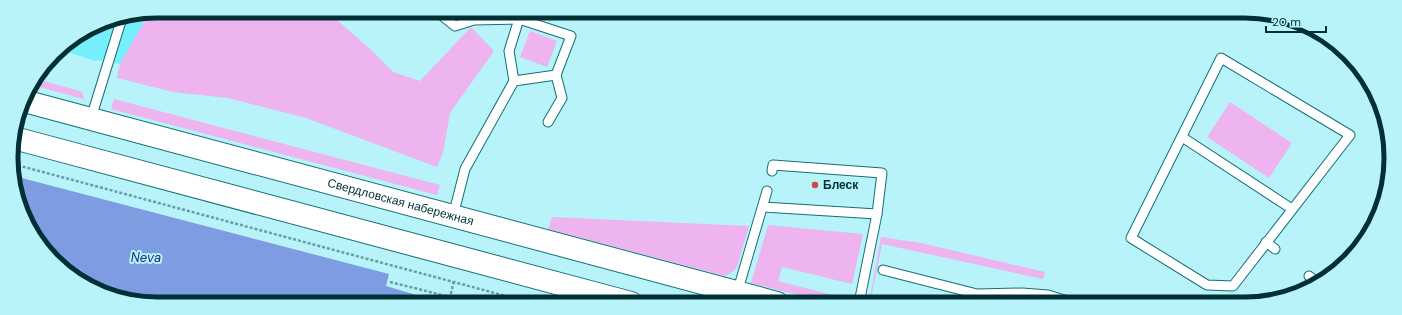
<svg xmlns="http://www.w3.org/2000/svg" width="1402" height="315" viewBox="0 0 1402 315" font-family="'DM Sans',sans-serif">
  <rect width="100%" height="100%" fill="#b8f3fa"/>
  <polygon fill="#76effd" points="150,12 120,64 98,60 95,61 59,49 102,22"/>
  <g fill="#edb4f0">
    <polygon points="158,11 312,11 337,20 370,49 393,72 420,81 471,27 494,51 450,113 443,153 437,167 306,118 228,98 173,92 117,78 120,64 150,12"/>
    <polygon points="530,31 557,41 547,67 520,57"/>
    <polygon points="36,79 80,91 83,94 84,99 32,85"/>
    <polygon points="114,99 440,185 437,195 111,109"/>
    <polygon points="1230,102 1292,143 1269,178 1207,137"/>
    <polygon points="552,217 749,226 737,267 734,271 725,276 548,229"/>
    <polygon points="768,225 863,234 852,284 782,267 778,281 848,299 847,303 828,303 751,283"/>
    <polygon points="881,237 921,243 1045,272 1043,279 882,244 870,303 869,303"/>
  </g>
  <polygon fill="#7d9ce1" points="14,176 389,274 386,286 443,303 138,303 84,284 41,247 16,196"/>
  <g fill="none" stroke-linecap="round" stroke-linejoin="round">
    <defs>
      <g id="service">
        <polyline points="324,11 332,14 343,11"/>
        <polyline points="436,11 455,26 474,20 519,19 522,11"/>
        <polygon points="1221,58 1350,135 1233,286 1207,285 1131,238"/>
        <polyline points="91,118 122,18"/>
        <polyline points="548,122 562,98 556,75"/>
        <polyline points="1182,137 1292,209"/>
        <polyline points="772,171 773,165 882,173 877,214 859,303"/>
        <polyline points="763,207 877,214"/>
        <polyline points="453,216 465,169 514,81 556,75 571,36 519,19 509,51 514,81"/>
        <polyline points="1266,242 1275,249"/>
        <polyline points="883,270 977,294 1022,293 1048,295 1074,303"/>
        <polyline points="1309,276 1318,283"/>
        <polyline points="737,293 767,191"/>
      </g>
      <g id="primary">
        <path id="s1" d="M 24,101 L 777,303"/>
        <polyline points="14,138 631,303"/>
      </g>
    </defs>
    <use href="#service" stroke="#136f78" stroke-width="11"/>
    <use href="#primary" stroke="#136f78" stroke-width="24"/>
    <g stroke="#679ea4" stroke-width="2.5" stroke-dasharray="3 2" stroke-linecap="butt">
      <polyline points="13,164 532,303"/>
      <polyline points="390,282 450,297 454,281"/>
    </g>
    <use href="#service" stroke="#fff" stroke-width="9"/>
    <use href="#primary" stroke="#fff" stroke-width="22"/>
  </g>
  <circle fill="#d54544" stroke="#b8f3fa" stroke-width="1.5" cx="815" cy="185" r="4"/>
  <g text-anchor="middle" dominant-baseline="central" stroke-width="4" stroke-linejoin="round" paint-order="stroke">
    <g font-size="12" font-weight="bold" fill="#003035" stroke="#b8f3fa" text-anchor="start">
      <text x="823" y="185">Блеск</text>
    </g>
    <g font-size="12" fill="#003035" stroke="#b8f3fa">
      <text stroke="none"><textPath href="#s1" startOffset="390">Свердловская набережная</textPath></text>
    </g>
    <g font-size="13" font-style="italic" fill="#132f7d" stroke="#b8f3fa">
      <text x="146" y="257">Neva</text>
    </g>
  </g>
  <path d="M0 0H1402V315H0ZM157 18H1245A139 139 0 0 1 1384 157V158A139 139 0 0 1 1245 297H157A139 139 0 0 1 18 158V157A139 139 0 0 1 157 18Z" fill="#b8f3fa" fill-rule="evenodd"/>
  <path fill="none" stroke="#003035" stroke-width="5" d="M157 18H1245A139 139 0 0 1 1384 157V158A139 139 0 0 1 1245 297H157A139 139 0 0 1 18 158V157A139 139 0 0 1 157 18Z"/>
  <path d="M1266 26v6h60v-6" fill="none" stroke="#003035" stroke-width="2"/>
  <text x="1272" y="26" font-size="12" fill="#003035" stroke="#b8f3fa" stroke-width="3" paint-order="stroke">20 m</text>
</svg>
